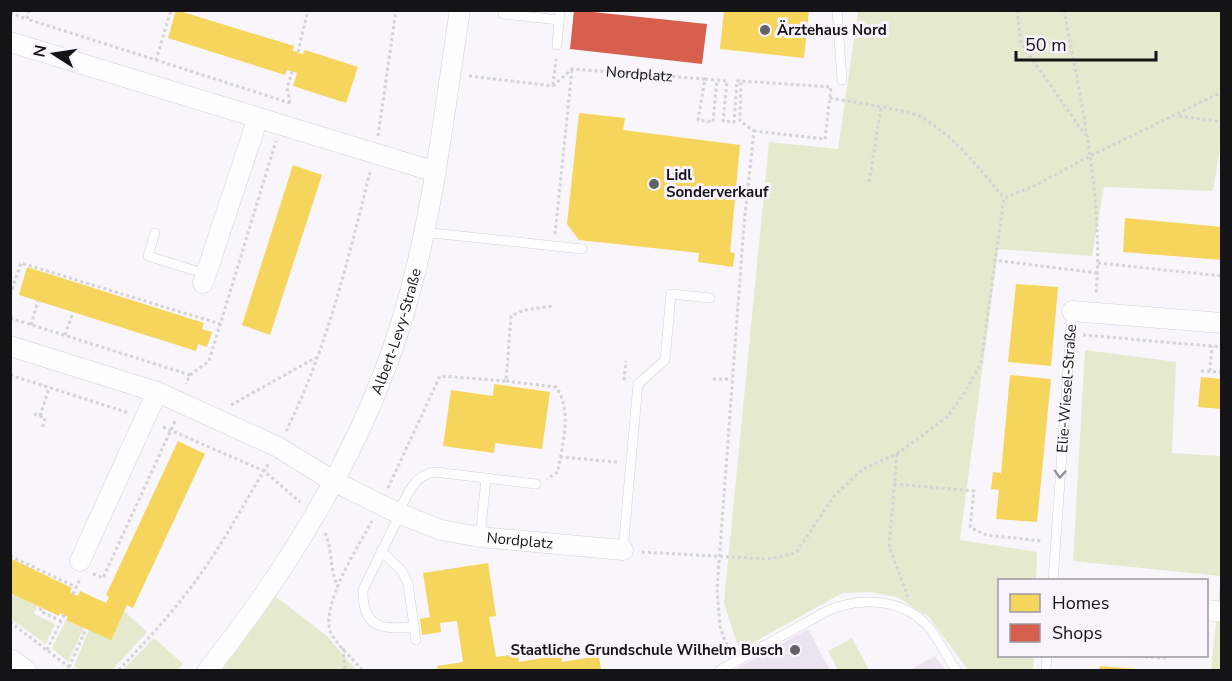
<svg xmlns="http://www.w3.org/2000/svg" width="1232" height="681" viewBox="0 0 1232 681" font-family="'Nunito Sans',sans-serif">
  <rect width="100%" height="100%" fill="#f8f5fb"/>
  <g fill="#ebe4f0">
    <polygon points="808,629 830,670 733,670"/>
    <polygon points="935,656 945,670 910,670"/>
  </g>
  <g fill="#e5e9ce">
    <polygon points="858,11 1221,11 1222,135 1213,191 1104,187 1092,256 998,249 960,540 1037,552 1036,580 1000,580 1000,656 1034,656 1033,670 968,670 929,617 897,597 870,592 842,593 742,649 738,646 724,603 769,142 838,149"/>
    <polygon points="1085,350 1176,362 1172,453 1221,456 1221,670 1211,670 1221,576 1073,561"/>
    <polygon points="13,594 37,606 34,614 55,624 46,644 11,619 11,600"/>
    <polygon points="276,597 327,636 356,670 222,670"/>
    <polygon points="124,611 147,632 112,670 79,670 74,666 89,630"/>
    <polygon points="66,620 84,627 68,662 52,648"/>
    <polygon points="154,638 183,664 177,670 123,670"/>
    <polygon points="852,638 869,670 838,670 828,651"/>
  </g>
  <g fill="#f6d55c">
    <polygon points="176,10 294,46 293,51 303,54 305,50 358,67 346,103 293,86 297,73 287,70 285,75 168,38"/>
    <polygon points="724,10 809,10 804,58 720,49"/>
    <polygon points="579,113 625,118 623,130 740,145 730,252 735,253 733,267 698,262 699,253 579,240 567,224"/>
    <polygon points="293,165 322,175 270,335 242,325"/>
    <polygon points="1125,218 1222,227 1222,260 1123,252"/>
    <polygon points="27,267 204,323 202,329 212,332 207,347 198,344 196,351 19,295"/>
    <polygon points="1016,284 1058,287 1051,366 1008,362"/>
    <polygon points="1010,375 1051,379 1037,522 996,519 999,490 991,489 993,472 1001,473"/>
    <polygon points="1201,377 1222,379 1222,409 1198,407"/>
    <polygon points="494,384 550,392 542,449 495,443 494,453 443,446 451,390 493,396"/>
    <polygon points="178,441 205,454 133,608 127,605 111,640 66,620 68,617 60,613 59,616 10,593 10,558 72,588 70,592 78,596 80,591 106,603 109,597 106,595"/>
    <polygon points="488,563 496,616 489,617 496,657 518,654 519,662 561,655 562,662 599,656 601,670 438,670 437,666 463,662 457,621 440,623 441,632 422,635 420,619 430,617 423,573"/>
    <polygon points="1100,666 1134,669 1134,670 1099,670"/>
  </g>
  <polygon fill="#d6604d" points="574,10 707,24 702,64 570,49"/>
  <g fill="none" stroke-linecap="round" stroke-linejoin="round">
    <defs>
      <g id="service">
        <polyline points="837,10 842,80"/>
        <polyline points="503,14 559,20 560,10"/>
        <polyline points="557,45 559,20"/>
        <polyline points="423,232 582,249"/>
        <polyline points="155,233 148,256 206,274"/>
        <path d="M 398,513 C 407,496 413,475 435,472 L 536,484"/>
        <path d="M 400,514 L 363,590 C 362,628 382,630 414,627"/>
        <polyline points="480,537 486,478"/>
        <polyline points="623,550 638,384 665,360 671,294 710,298"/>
        <polyline points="381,551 402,571 408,584 416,640"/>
        <path id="s2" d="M 1053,580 L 1072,311"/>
        <path d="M 720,670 L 827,611 C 860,596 906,598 931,630 C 940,642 947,657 956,670"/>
        <polyline points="1046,670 1047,656"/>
      </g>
      <g id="minor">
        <polyline points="10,42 436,172"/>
        <polyline points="203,283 258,118"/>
        <polyline points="1072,311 1222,323"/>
        <path id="s3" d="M 10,346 L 157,392 L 278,447 L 333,481 L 400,514 L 441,530 L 480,537 L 623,550"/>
        <polyline points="80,561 157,392"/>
        <polyline points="1206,610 1222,612"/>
        <polyline points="10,659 26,670"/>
        <path id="s4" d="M 208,670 C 296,559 373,432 410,292 C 435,200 445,105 460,10"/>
      </g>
    </defs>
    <use href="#service" stroke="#d2d0d4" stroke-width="10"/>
    <use href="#minor" stroke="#d2d0d4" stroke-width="21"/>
    <g stroke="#d3d3d4" stroke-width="3" stroke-dasharray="3 3" stroke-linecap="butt">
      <polyline points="29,10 27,19 156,60 171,10"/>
      <polyline points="1017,10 1021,43 1085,135"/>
      <path d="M 1064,10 C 1081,103 1104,199 1096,294"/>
      <polyline points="10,13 27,19"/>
      <polyline points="298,52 308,10"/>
      <polyline points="156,60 290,103"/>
      <polyline points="469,76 553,86"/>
      <polyline points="705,79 717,80"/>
      <polyline points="553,85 556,59"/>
      <path id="s1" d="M 553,86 L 572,69 L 705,79 L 698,120 L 713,122 L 717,80 L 727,81 L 723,121 L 734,122 L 737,81 L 741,81"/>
      <path d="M 830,98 C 850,102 905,109 921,117 C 954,136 980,169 1004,198"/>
      <polyline points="290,103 287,88 292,72"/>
      <polyline points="1179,116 1222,122"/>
      <polyline points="378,136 396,10"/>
      <polyline points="869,182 881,108"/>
      <polyline points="555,234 572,70"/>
      <polyline points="993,260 1098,273"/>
      <polyline points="1098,263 1222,276"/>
      <polyline points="10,295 21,263 220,324"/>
      <polyline points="10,318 190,375 186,384"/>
      <polyline points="31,325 38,301"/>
      <polyline points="65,335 73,312"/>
      <polyline points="1083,335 1222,347"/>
      <polyline points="1201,371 1222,372"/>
      <polyline points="1210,371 1212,346"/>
      <polyline points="10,375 129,413"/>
      <polyline points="190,375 209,361 276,141"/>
      <polyline points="713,379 731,379"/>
      <polyline points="624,380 626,361"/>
      <path d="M 506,381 L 556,387 C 573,411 562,444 558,472 L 547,479"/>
      <polyline points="231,405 317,357"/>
      <polyline points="34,414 45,418 42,430"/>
      <polyline points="40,416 49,388"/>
      <polyline points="163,427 264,471 300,502"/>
      <path d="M 286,431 C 327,349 348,260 370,172"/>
      <polyline points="897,454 889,547 908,597"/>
      <polyline points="560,457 617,462"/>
      <polyline points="894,484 974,491 970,527 986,535 1042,541"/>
      <polyline points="388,488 440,376 506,381 511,316 524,310 554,306"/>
      <path d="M 325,533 C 333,550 329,569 338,587"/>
      <polyline points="642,552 768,559 796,553 834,496 863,469 897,454 947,417 963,395 981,363 1004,198 1034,186 1090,156 1222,92"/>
      <polyline points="10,556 76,587"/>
      <polyline points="93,574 103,578 176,419"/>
      <polyline points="73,594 80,579"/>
      <polyline points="41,608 40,611 61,621"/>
      <polyline points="10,622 73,670"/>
      <polyline points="343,648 345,670"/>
      <polyline points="47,650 64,615"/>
      <polyline points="729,651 720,627 717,589 744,224 754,131 740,121 741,81 831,87 825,139 754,131"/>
      <polyline points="1133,656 1166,658 1166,656"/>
      <polyline points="69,667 86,629"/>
      <path d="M 119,670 C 148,639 177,608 202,572 C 227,537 246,499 269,463"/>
      <path d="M 362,670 C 353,659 340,648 332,635 C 317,610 359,545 372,521"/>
    </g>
    <use href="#service" stroke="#fefefe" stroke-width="9"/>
    <use href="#minor" stroke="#fefefe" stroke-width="20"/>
  </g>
  <defs><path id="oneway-chevron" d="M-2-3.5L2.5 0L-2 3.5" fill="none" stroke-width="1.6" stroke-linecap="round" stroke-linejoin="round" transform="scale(1.5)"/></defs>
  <use stroke="#959496" href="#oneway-chevron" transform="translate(1060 474) rotate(94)"/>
  <g fill="#646266" stroke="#f8f3fd" stroke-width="2">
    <circle cx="765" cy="30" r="6"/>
    <circle cx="654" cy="184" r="6"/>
    <circle cx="795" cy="650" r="6"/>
  </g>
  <g text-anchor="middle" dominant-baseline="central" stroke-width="6" stroke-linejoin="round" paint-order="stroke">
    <g font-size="15" font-weight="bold" fill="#141316" stroke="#f8f3fd" text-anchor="start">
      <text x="777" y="30">Ärztehaus Nord</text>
      <text x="666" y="175">Lidl<tspan x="666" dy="17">Sonderverkauf</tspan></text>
      <text x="783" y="650" text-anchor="end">Staatliche Grundschule Wilhelm Busch</text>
    </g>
    <g font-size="15" fill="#141316" stroke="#f8f3fd">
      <text stroke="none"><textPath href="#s1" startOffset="93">Nordplatz</textPath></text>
      <text stroke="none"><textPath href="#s4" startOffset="390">Albert-Levy-Straße</textPath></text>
      <text stroke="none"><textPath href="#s2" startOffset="192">Elie-Wiesel-Straße</textPath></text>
      <text stroke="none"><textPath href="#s3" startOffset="550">Nordplatz</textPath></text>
    </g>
  </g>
  <rect width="1232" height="681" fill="none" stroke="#141316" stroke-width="24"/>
  <rect x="998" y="579" width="210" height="78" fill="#f8f3fd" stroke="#9d99a1" stroke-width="1.5"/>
  <rect x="1010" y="594" width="30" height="18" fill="#f6d55c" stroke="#9d99a1" stroke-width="1.5"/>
  <text x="1052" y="609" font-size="18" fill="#141316">Homes</text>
  <rect x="1010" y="624" width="30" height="18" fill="#d6604d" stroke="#9d99a1" stroke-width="1.5"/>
  <text x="1052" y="639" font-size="18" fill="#141316">Shops</text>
  <g transform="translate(54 54) rotate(282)" stroke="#f8f3fd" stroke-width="4.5" paint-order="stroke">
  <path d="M0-4.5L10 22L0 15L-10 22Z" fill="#141316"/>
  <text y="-9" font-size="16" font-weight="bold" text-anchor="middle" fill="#141316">N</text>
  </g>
  <path d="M1016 51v9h140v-9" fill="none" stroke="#141316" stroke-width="3"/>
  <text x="1025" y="51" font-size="18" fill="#141316" stroke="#f8f3fd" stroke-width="4.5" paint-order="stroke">50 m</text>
</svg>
